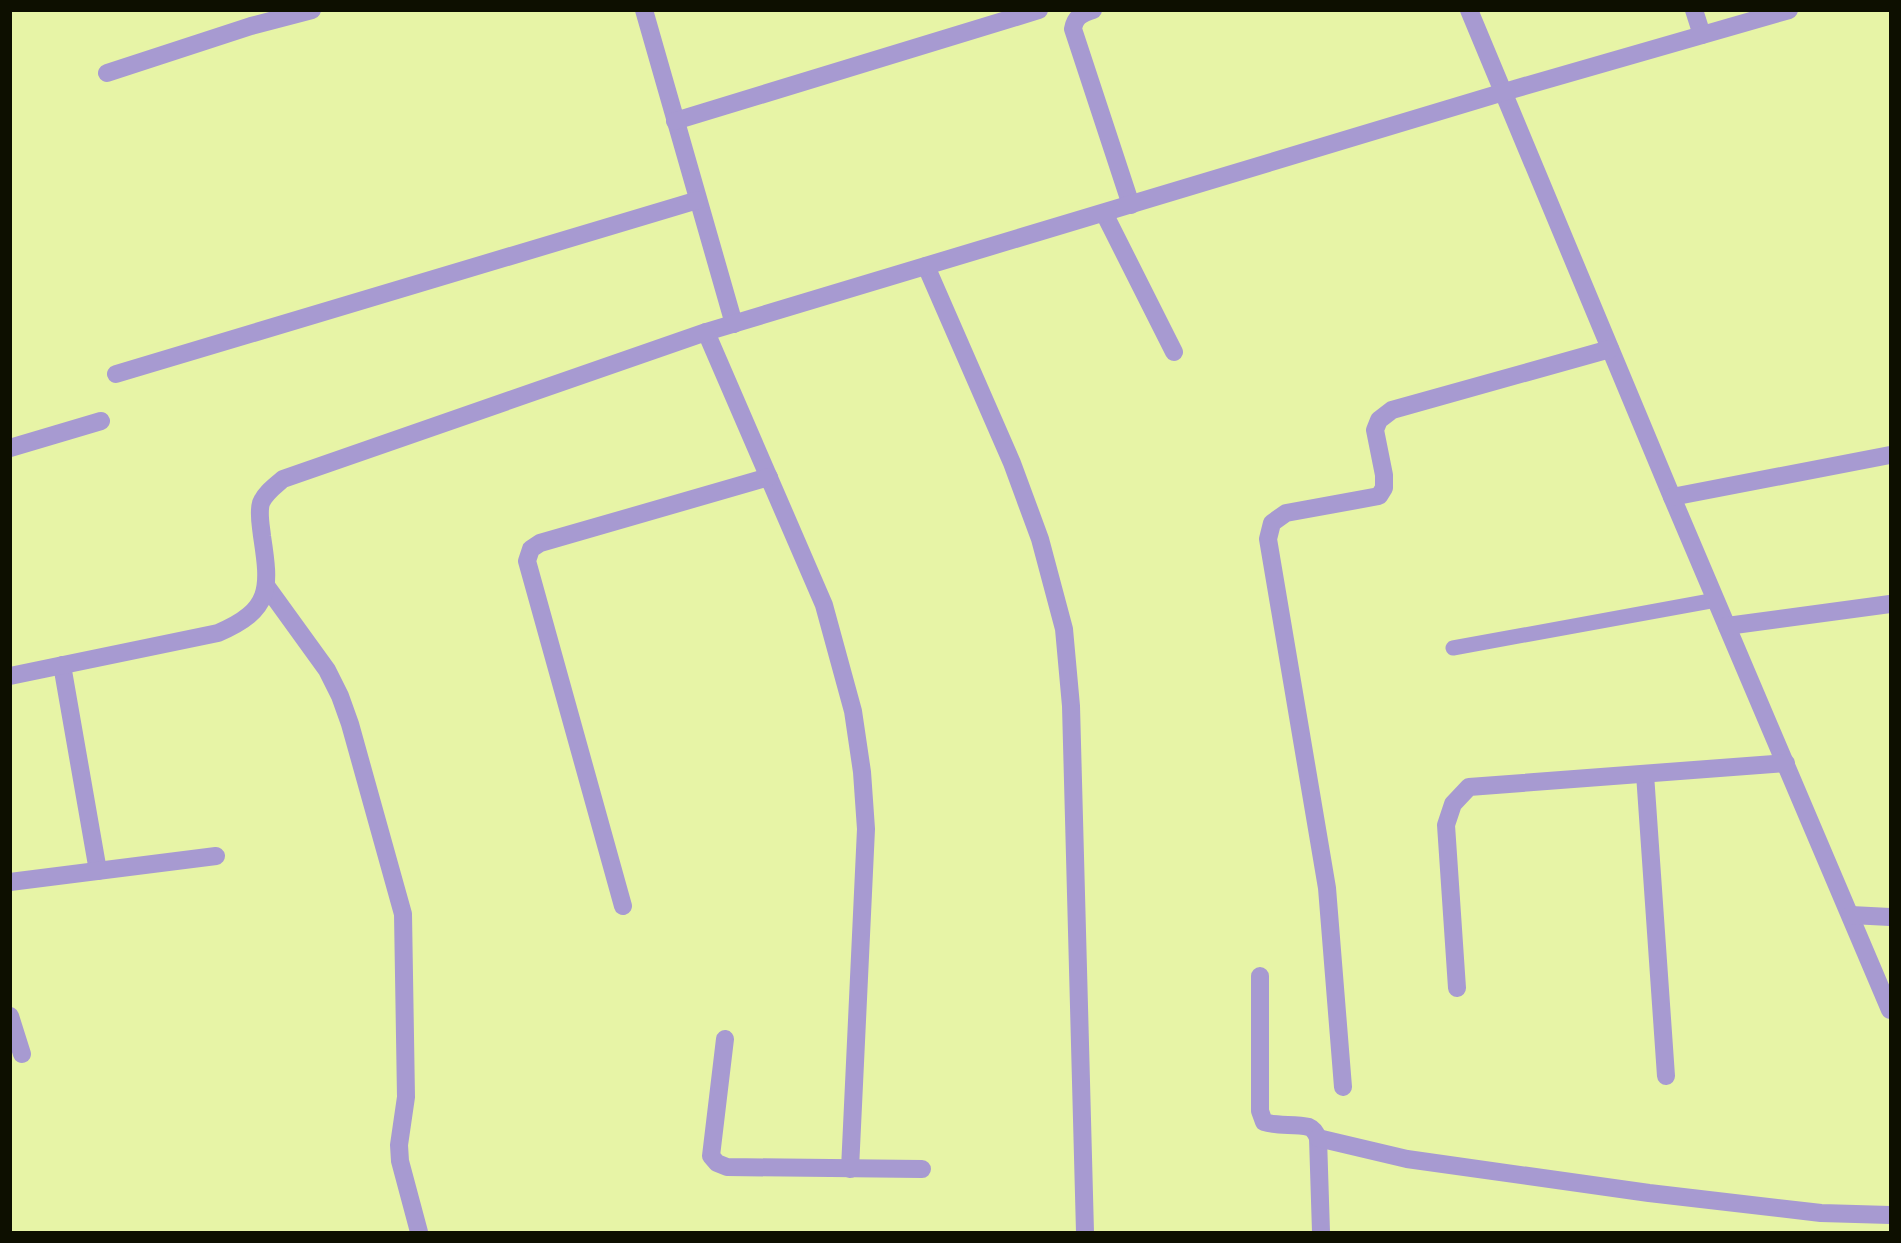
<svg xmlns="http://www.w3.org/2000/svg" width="1901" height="1243" viewBox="0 0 1901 1243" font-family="'Source Serif 4',serif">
  <rect width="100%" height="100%" fill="#e7f4a6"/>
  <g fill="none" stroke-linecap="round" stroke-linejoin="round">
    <polyline stroke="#a79ad1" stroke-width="15" points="1453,648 1716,600"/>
    <g stroke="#a79ad1" stroke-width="18">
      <polyline points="644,10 734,324"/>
      <path d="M 1093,10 C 1081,14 1075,17 1073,29 L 1131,205"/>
      <polyline points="1469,10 1672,497 1890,1010"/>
      <polyline points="1694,10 1702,35"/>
      <polyline points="107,73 251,26 312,10"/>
      <polyline points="675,121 1039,10"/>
      <polyline points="1104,213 1174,352"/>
      <polyline points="926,266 1012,463 1040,539 1064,629 1071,706 1085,1232"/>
      <polyline points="706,332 824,605 853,711 862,772 866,829 850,1169"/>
      <polyline points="116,374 698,200"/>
      <polyline points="10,448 101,421"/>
      <polyline points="1672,497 1890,455"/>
      <polyline points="267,587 327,670 340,696 350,724 403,914 406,1097 399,1145 400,1161 419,1232"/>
      <polyline points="1727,626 1890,604"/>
      <polyline points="62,665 98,871"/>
      <path d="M 10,676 L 218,633 C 272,610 270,588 262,536 C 261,526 258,513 261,503 C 265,493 275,486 283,479 L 706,332 L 1504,92 L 1789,10"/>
      <polyline points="1645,774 1666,1076"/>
      <polyline points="10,882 216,856"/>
      <polyline points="623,906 527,561 531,549 540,543 769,477"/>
      <polyline points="1851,915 1890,917"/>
      <path d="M 1260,976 L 1260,1111 L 1264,1122 C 1279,1127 1294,1123 1309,1127 C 1314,1129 1316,1133 1318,1138 L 1321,1232"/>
      <polyline points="1457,988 1446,825 1453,804 1469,787 1786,763"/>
      <polyline points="10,1016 22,1054"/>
      <polyline points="725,1039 711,1156 717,1163 727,1167 922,1169"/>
      <polyline points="1343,1087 1327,888 1268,539 1272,523 1286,513 1379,496 1384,488 1384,475 1375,430 1379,420 1392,410 1610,349"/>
      <polyline points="1318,1138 1407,1159 1649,1193 1821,1213 1890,1215"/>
    </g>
  </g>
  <rect width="1901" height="1243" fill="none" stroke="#0d0f00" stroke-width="24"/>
</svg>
